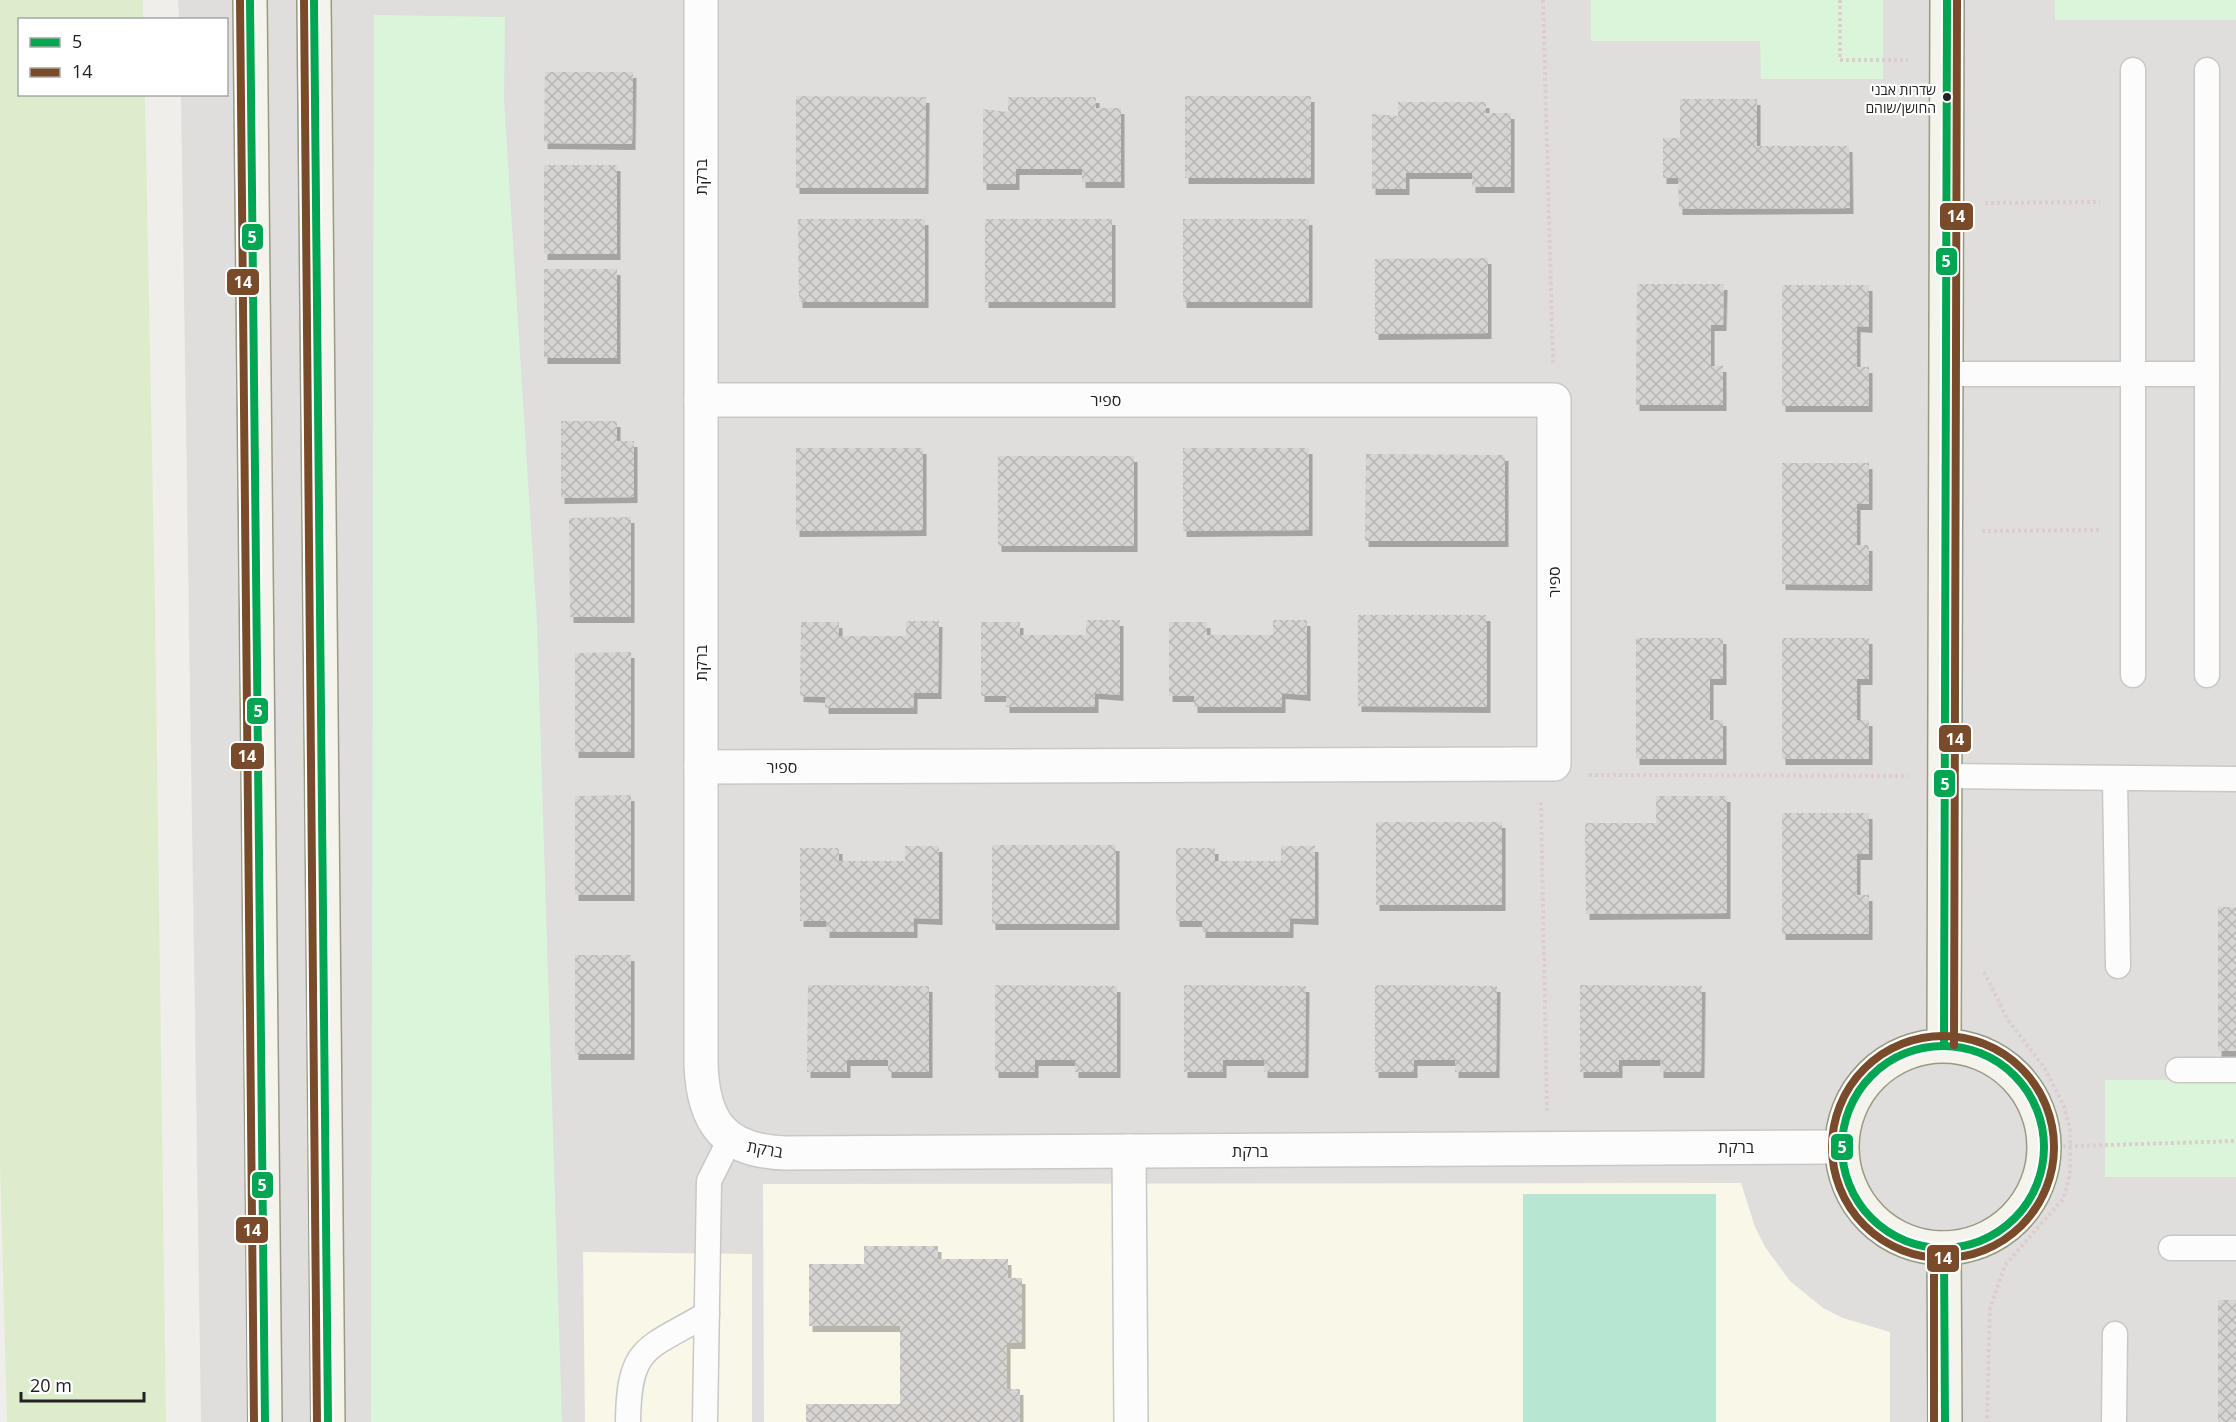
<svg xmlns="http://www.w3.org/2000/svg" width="2236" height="1422" viewBox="0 0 2236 1422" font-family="'Open Sans','Noto Sans Hebrew',sans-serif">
  <defs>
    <pattern id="building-cross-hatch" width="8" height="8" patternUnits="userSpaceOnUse" patternTransform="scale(1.5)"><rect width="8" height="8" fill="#d7d4d2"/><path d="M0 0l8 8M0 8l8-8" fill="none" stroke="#b8b6b4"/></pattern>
    <filter id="shadow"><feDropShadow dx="3.5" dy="6" stdDeviation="0" flood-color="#0004"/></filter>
  </defs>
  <rect width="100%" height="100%" fill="#f0eeeb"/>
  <polygon fill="#dfdedc" points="178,0 2236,0 2236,1422 201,1422 181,95 226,94 226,20 179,19"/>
  <g fill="#f8f7e8">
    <polygon points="1741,1183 1755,1227 1765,1247 1790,1281 1823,1308 1843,1318 1890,1332 1890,1422 764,1422 763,1184"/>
    <polygon points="583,1252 752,1254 752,1422 585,1422"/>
  </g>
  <polygon fill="#ddeccb" points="0,0 143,0 143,19 20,20 20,94 145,95 155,608 166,1422 7,1422 0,1159"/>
  <g fill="#daf5da">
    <polygon points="1591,0 1883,0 1883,79 1761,79 1760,41 1591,41"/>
    <rect x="2055" y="0" width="181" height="20"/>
    <polygon points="374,15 505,17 504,100 537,623 562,1422 371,1422"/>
    <rect x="2105" y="1080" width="131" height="97"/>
  </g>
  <rect fill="#b7e6d2" x="1523" y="1194" width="193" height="228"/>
  <g fill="url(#building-cross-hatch)" filter="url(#shadow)">
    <polygon points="545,72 633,72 632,144 544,143"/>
    <polygon points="796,96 926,97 925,188 796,188"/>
    <rect x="1185" y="96" width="126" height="82"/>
    <polygon points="1008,97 1096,97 1096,108 1121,108 1121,182 1082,182 1082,169 1016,169 1016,184 983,184 983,109 1008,112"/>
    <polygon points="1680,99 1757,99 1757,146 1849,146 1850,208 1679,209 1678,178 1663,178 1663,138 1680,138"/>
    <polygon points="1398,102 1486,102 1486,113 1511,113 1511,187 1472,187 1472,173 1406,173 1406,189 1372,189 1372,114 1398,116"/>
    <rect x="544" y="165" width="73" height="89"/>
    <polygon points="798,219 925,219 925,302 799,302"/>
    <rect x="985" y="219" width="127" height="83"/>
    <rect x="1183" y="219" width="126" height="83"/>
    <polygon points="1488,258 1488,333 1375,334 1375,259"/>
    <rect x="544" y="269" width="73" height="89"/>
    <polygon points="1637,284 1724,284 1723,325 1711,325 1711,366 1723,366 1723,405 1636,405"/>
    <polygon points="1782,285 1869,285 1869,327 1857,326 1857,367 1869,367 1869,406 1782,406"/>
    <polygon points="561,421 617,421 617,441 634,441 634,497 561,498"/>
    <polygon points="796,448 923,448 923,530 796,531"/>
    <polygon points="1183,448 1309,448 1309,530 1183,531"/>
    <polygon points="1366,454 1505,455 1505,541 1365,541"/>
    <rect x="998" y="456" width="136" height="90"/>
    <polygon points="1782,463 1869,463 1869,504 1857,504 1857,545 1869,545 1869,585 1782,584"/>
    <polygon points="631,517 631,617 570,617 569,518"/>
    <polygon points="1358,615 1487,615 1487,707 1358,706"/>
    <polygon points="1086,620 1120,620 1120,695 1095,693 1095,707 1006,707 1006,696 981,696 981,622 1020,622 1020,635 1086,635"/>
    <polygon points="1273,620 1307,620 1307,695 1282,693 1282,707 1194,707 1194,696 1169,696 1169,622 1207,622 1207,635 1273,635"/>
    <polygon points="906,621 939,621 938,693 914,693 914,708 825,708 825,697 800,696 801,622 839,622 839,636 906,636"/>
    <polygon points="1636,638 1723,638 1723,679 1710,679 1710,720 1723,720 1723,759 1636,759"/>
    <polygon points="1782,638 1869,638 1869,679 1857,679 1857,720 1869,720 1869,759 1782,759"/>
    <polygon points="631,652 631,752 575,752 575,653"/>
    <polygon points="631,795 631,895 575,895 575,796"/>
    <polygon points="1656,796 1727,796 1727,913 1586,914 1585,823 1656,823"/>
    <polygon points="1782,813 1869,813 1869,854 1857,854 1857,895 1869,895 1869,934 1782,934"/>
    <rect x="1376" y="822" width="126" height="83"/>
    <rect x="992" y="845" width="124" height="79"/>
    <polygon points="905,846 939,846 939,919 914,918 914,932 826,932 826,921 800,921 800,848 839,848 839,861 905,861"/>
    <polygon points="1281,846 1315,846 1315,919 1290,918 1290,932 1202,932 1202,921 1176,921 1176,848 1215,848 1215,861 1281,861"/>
    <rect x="2218" y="907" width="18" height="144"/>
    <rect x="575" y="955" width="56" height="99"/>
    <polygon points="808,985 929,986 929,1072 888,1072 888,1060 847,1060 847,1072 807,1072"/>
    <polygon points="995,985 1117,986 1117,1072 1075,1072 1075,1060 1035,1060 1035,1072 995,1072"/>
    <polygon points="1184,985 1306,986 1305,1072 1264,1072 1264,1060 1223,1060 1223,1072 1184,1072"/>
    <polygon points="1375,985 1497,986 1496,1072 1455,1072 1455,1060 1414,1060 1414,1072 1375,1072"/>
    <polygon points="1580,985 1702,986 1701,1072 1660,1072 1660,1060 1619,1060 1619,1072 1580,1072"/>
    <polygon points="864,1246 938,1246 938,1259 1008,1259 1008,1278 1022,1278 1022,1343 1007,1343 1007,1389 1020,1389 1020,1422 806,1422 806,1404 900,1404 900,1326 809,1326 809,1264 864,1264"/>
    <rect x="2218" y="1300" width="18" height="122"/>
  </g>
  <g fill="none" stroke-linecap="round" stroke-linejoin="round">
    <defs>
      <g id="lane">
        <polyline points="2133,70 2133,675"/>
        <polyline points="2207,70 2207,675"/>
        <polyline points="1946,374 2207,374"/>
        <polyline points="1946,776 2236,779"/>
        <polyline points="2115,779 2118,966"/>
        <polyline points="2178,1070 2236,1070"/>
        <polyline points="2171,1248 2236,1248"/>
        <path d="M 628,1422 C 629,1345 646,1350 707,1314"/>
        <polyline points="705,1422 709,1181 730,1139"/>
        <polyline points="2114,1422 2115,1334"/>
      </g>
      <g id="street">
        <path d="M 701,0 L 701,1064 C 703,1123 724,1151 785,1153 L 1841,1147"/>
        <polyline points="701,400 1554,400 1554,764 701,767"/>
        <polyline points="1129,1151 1131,1422"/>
      </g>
      <g id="secondary">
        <polyline points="250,0 265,1422"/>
        <polyline points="314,0 328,1422"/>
        <polyline points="1944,1045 1947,0"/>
        <circle cx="1943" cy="1147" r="101"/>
        <polyline points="1944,1248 1945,1422"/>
      </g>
    </defs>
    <use href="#lane" stroke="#c9c8c7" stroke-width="27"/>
    <use href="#street" stroke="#c9c8c7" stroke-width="36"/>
    <use href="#secondary" stroke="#999a82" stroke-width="36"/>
    <g stroke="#dccecd" stroke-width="4" stroke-dasharray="3 3" stroke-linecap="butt">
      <polyline points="1543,0 1553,364"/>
      <polyline points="1840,0 1840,60 1908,60"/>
      <polyline points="1985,203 2100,202"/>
      <polyline points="1982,531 2100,530"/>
      <polyline points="1589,775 1908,776"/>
      <polyline points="1541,802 1547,1112"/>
      <polyline points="1984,972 2008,1020 2044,1067 2063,1104 2070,1129 2070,1175 2063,1199 2005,1265 1990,1308 1987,1422"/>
      <polyline points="2045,1147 2236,1141"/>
    </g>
    <use href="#lane" stroke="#fdfcfc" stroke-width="24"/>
    <use href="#street" stroke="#fdfcfc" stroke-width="33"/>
    <use href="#secondary" stroke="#f4f4ed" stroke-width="33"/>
    <defs>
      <g id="bus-1">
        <polyline points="250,0 265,1422"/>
        <polyline points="314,0 328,1422"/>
        <polyline points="1944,1045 1947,0"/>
        <circle cx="1943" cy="1147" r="101"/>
        <polyline points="1944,1248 1945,1422"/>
      </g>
      <g id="bus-2">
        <polyline points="240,0 254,1422"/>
        <polyline points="304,0 317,1422"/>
        <circle cx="1943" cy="1147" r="111"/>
        <polyline points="1954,1045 1957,0"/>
        <polyline points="1934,1248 1934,1422"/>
      </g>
    </defs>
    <use href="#bus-1" stroke="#fff" stroke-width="12"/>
    <use href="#bus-2" stroke="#fff" stroke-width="12"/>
    <use href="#bus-1" stroke="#00a651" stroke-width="8"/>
    <use href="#bus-2" stroke="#7a4b2a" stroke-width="8"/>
  </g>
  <circle fill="#222" stroke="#fff" stroke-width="2" cx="1947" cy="97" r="5"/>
  <g text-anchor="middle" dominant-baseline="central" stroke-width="4.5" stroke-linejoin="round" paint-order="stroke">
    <g font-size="14" fill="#222" stroke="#fff" text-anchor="end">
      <text x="1936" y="89">שדרות אבני<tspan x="1936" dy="18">החושן/שוהם</tspan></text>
    </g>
    <g font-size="16" fill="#222" stroke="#fff">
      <text transform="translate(701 177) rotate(-90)">ברקת</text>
      <text x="1106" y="400">ספיר</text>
      <text transform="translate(1554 582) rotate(-90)">ספיר</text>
      <text transform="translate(701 663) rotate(-90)">ברקת</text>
      <text x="782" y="767">ספיר</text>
      <text x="1736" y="1147">ברקת</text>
      <text transform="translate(765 1149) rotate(10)">ברקת</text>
      <text x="1250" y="1151">ברקת</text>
    </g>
  </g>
  <g stroke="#fff" stroke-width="2">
    <rect x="1939" y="202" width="35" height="29" rx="6" fill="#7a4b2a"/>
    <rect x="241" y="223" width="23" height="28" rx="6" fill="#00a651"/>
    <rect x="1935" y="247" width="23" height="29" rx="6" fill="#00a651"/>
    <rect x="226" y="268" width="34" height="28" rx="6" fill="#7a4b2a"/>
    <rect x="246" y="697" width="23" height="28" rx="6" fill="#00a651"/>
    <rect x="1938" y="724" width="34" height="29" rx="6" fill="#7a4b2a"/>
    <rect x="230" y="742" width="35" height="28" rx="6" fill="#7a4b2a"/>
    <rect x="1933" y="769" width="23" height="29" rx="6" fill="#00a651"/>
    <rect x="1830" y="1133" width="24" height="28" rx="6" fill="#00a651"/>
    <rect x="251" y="1171" width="23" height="28" rx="6" fill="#00a651"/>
    <rect x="235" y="1216" width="34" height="28" rx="6" fill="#7a4b2a"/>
    <rect x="1926" y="1244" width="34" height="29" rx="6" fill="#7a4b2a"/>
  </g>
  <g font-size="16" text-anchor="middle" font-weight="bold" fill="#fff">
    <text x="1956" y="222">14</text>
    <text x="252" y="243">5</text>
    <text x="1946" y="267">5</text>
    <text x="243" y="288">14</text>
    <text x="258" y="717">5</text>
    <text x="1955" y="745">14</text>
    <text x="247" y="762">14</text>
    <text x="1945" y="790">5</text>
    <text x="1842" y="1153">5</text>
    <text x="262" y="1191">5</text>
    <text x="252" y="1236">14</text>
    <text x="1943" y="1264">14</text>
  </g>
  <rect x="18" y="18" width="210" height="78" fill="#ffffff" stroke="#a7a7a7" stroke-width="1.5"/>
  <rect x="30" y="38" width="30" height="9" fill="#00a651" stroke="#a7a7a7" stroke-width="1.5"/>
  <text x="72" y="48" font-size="18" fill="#222222">5</text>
  <rect x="30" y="68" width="30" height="9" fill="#7a4b2a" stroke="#a7a7a7" stroke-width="1.5"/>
  <text x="72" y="78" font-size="18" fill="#222222">14</text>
  <path d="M21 1392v9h123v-9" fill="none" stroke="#222222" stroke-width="3"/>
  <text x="30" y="1392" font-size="18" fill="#222222" stroke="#ffffff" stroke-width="4.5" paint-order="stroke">20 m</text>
</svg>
